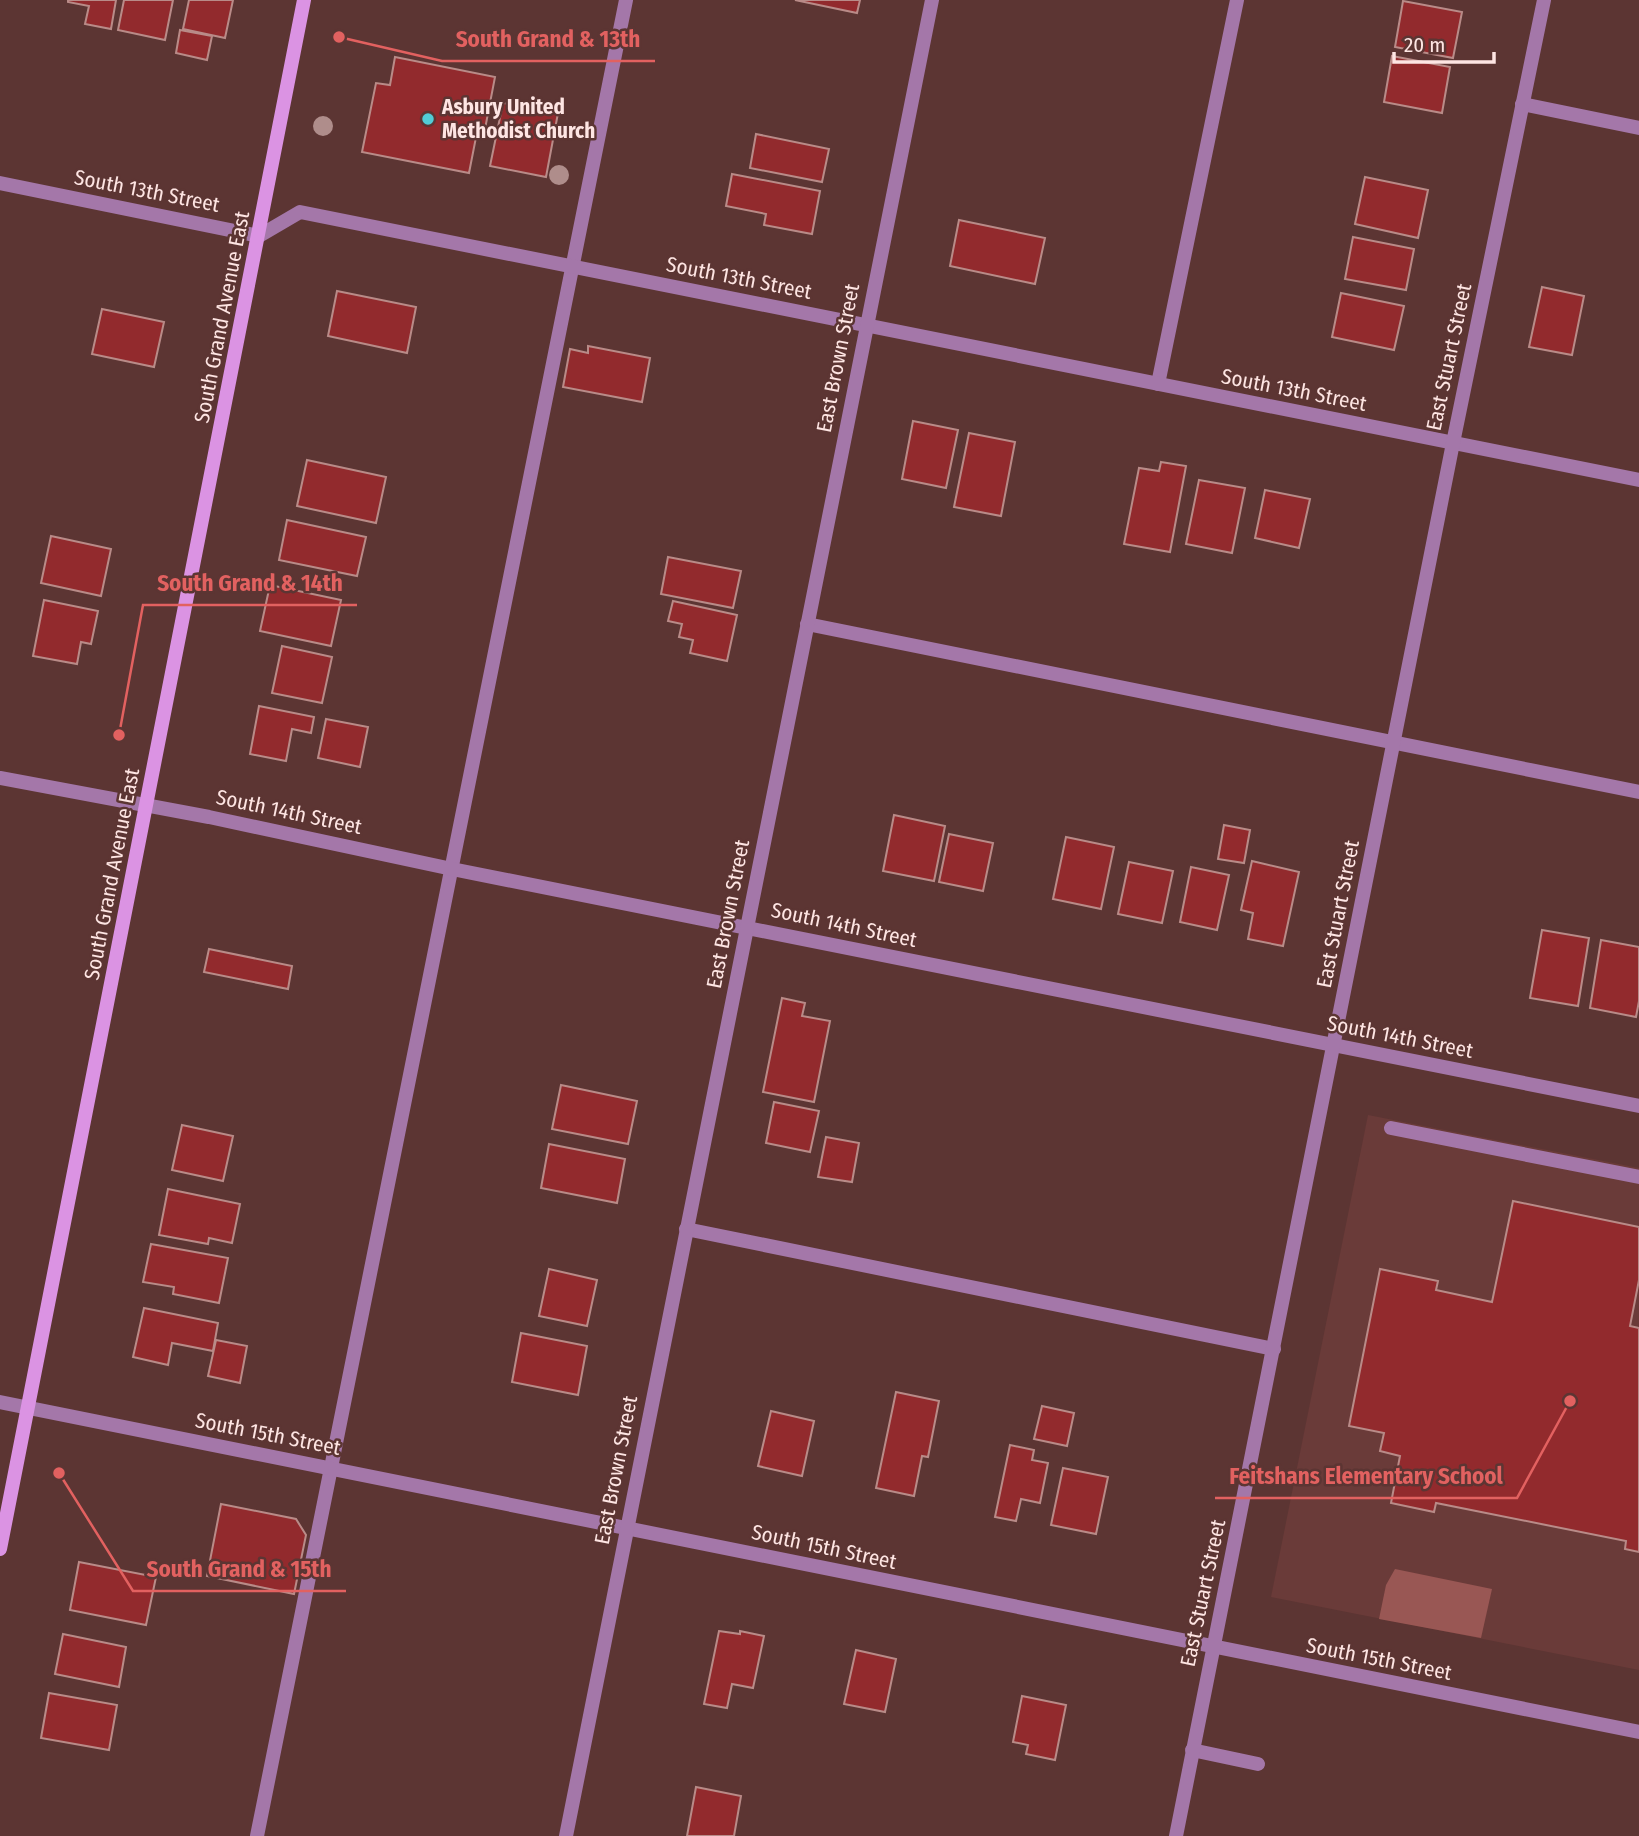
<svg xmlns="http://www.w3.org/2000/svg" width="1639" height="1836" viewBox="0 0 1639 1836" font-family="'Fira Sans Condensed',sans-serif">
  <rect width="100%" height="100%" fill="#5c3533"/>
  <polygon fill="#6a3b39" points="1368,1115 1639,1168 1639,1670 1271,1597"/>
  <polygon fill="#995754" points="1395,1569 1492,1589 1481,1638 1379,1619 1386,1585"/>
  <g fill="#922a2d" stroke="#b98b88" stroke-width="2">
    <polygon points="68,0 116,0 111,29 85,24 89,6 68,2"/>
    <polygon points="124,0 173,0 165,40 118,30"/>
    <polygon points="189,0 233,0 225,38 183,29"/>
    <polygon points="795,0 860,0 857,13"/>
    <polygon points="1403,1 1462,12 1453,58 1395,47"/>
    <polygon points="180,30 212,36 207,60 176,53"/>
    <polygon points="1392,56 1450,67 1442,113 1384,102"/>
    <polygon points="395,57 495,77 485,129 478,127 469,173 362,152 376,83 390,85"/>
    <polygon points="503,103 558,113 546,177 490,166"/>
    <polygon points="756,134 829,149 822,182 750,168"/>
    <polygon points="732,174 820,191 812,234 764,225 766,214 726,206"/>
    <polygon points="1365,177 1428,190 1418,238 1355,224"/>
    <polygon points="959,220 1045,238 1035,284 950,266"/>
    <polygon points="1353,237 1414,249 1406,290 1345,279"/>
    <polygon points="1542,287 1584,296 1572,355 1529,347"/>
    <polygon points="337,291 416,307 407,353 328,336"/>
    <polygon points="1341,293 1404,306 1394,350 1332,337"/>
    <polygon points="102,309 164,322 154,367 92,354"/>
    <polygon points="588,346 650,358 642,402 563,387 570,349 588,353"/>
    <polygon points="913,421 958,430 946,488 902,479"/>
    <polygon points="969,433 1015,442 1001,516 954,507"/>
    <polygon points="307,460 386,477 376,523 297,506"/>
    <polygon points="1161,462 1186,466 1170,552 1124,544 1139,468 1159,471"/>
    <polygon points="1199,480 1245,488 1232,553 1186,544"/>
    <polygon points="1265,490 1310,499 1299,548 1255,538"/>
    <polygon points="287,520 366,537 357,576 279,560"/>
    <polygon points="51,536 111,549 101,596 41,583"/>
    <polygon points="668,557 741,571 733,608 661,594"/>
    <polygon points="270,585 341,600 331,646 260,631"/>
    <polygon points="44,600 98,611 91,644 81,642 77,664 33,656"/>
    <polygon points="673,601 737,615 727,661 690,653 693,640 679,637 682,624 668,621"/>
    <polygon points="282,646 332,657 322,703 272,693"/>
    <polygon points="259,706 314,717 311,733 292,729 286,761 250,754"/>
    <polygon points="326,719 368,727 360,767 318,758"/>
    <polygon points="894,815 945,826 934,881 883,871"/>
    <polygon points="1224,825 1250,830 1244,863 1218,859"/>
    <polygon points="949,834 993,843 983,891 939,882"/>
    <polygon points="1066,837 1114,847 1101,909 1053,899"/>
    <polygon points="1252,861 1299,872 1283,946 1248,939 1253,913 1241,910"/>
    <polygon points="1129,862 1173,871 1162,923 1118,914"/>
    <polygon points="1191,867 1229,875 1217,930 1180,922"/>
    <polygon points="1542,930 1589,938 1578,1006 1530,998"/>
    <polygon points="1601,940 1639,947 1639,1001 1636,1017 1590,1008"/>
    <polygon points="209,949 292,966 288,989 204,972"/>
    <polygon points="782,998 805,1003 802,1016 830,1021 814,1102 763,1092"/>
    <polygon points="561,1085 637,1101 628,1144 552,1129"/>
    <polygon points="774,1102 819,1111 810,1152 766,1143"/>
    <polygon points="182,1125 233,1136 223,1181 172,1170"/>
    <polygon points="826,1137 859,1143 852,1182 818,1177"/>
    <polygon points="549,1144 625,1159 617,1203 541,1188"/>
    <polygon points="168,1189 240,1204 232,1243 209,1238 208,1244 159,1235"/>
    <polygon points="1513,1201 1639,1227 1639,1280 1630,1326 1639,1328 1639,1552 1625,1549 1626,1541 1436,1503 1434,1512 1391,1503 1400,1456 1380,1451 1384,1433 1349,1426 1380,1269 1438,1281 1436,1290 1492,1302"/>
    <polygon points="151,1244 228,1258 219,1303 173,1294 174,1287 143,1282"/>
    <polygon points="549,1269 597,1280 587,1326 539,1316"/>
    <polygon points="144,1308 218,1323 213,1351 172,1343 168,1365 133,1357"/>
    <polygon points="521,1333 587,1346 578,1395 512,1382"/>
    <polygon points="216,1340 247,1346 240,1383 208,1376"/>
    <polygon points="896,1392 939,1401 928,1457 922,1456 914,1496 876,1488"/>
    <polygon points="1042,1406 1074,1413 1067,1446 1034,1439"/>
    <polygon points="771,1411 814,1421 802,1476 758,1466"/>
    <polygon points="1010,1445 1034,1450 1032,1460 1048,1463 1040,1503 1021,1499 1016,1521 995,1517"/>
    <polygon points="1063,1468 1108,1477 1096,1534 1051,1525"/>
    <polygon points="221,1504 296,1519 306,1535 294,1594 207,1576"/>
    <polygon points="79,1562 156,1577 146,1625 70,1610"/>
    <polygon points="719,1631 740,1634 740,1631 764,1636 753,1688 732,1684 727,1708 704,1704"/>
    <polygon points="63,1634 126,1647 119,1687 55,1674"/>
    <polygon points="856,1650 896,1659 885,1712 844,1704"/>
    <polygon points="49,1693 117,1705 109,1750 41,1738"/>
    <polygon points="1022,1696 1066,1705 1055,1760 1026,1754 1028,1745 1013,1742"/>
    <polygon points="696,1787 741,1796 734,1836 687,1836"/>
  </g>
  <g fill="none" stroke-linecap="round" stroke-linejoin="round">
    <g stroke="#a477a9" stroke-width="14">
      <polyline points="1522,104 1639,128"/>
      <polyline points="1158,384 1237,0"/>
      <polyline points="807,624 1639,792"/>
      <polyline points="1391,1128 1639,1177"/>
      <polyline points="686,1229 1274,1349"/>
      <polyline points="1192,1750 1258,1764"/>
      <polyline points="257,1836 626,0"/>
    </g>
    <g stroke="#a477a9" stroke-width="14">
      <polyline points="0,183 259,236 300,212 1639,480"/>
      <polyline points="0,778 209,817 452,869 1639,1106"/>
      <polyline points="0,1402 1639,1732"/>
      <polyline points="566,1836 932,0"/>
      <polyline points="1176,1836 1453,443 1544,0"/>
    </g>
    <polyline stroke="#db93e3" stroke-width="14" points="0,1549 304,0"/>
  </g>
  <g fill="#af8d8b">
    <circle cx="323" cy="126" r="10"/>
    <circle cx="559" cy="175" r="10"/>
  </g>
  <circle fill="#52ccd6" stroke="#5c3533" stroke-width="2.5" cx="428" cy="119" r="7"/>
  <g text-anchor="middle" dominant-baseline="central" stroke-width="5" stroke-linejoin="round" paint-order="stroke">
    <g font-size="21" font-weight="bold" fill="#fee5e3" stroke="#5c3533" text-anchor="start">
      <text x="442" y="107">Asbury United<tspan x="442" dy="24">Methodist Church</tspan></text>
    </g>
    <g font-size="21" fill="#fee5e3" stroke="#5c3533">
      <text transform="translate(147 191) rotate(11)">South 13th Street</text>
      <text transform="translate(739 278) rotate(11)">South 13th Street</text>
      <text transform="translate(222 317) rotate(-79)">South Grand Avenue East</text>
      <text transform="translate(1449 357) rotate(-78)">East Stuart Street</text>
      <text transform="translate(838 358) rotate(-79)">East Brown Street</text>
      <text transform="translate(1294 390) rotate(11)">South 13th Street</text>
      <text transform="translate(289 812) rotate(12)">South 14th Street</text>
      <text transform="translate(112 874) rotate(-79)">South Grand Avenue East</text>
      <text transform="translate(728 914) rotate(-79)">East Brown Street</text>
      <text transform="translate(1338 914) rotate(-79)">East Stuart Street</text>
      <text transform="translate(844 925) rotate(12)">South 14th Street</text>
      <text transform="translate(1400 1037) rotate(11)">South 14th Street</text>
      <text transform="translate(268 1434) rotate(11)">South 15th Street</text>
      <text transform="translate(616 1470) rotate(-79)">East Brown Street</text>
      <text transform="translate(824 1547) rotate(12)">South 15th Street</text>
      <text transform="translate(1203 1593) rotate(-78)">East Stuart Street</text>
      <text transform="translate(1379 1659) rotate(11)">South 15th Street</text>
    </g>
  </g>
  <path fill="none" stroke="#e26160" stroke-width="2.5" d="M339 37L442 61H655M119 735L143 605H357M1570 1401L1517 1498H1215M59 1473L133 1591H346"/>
  <g fill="#e26160" stroke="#5c3533" stroke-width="2.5">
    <circle cx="339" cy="37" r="7"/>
    <circle cx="119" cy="735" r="7"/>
    <circle cx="1570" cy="1401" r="7"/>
    <circle cx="59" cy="1473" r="7"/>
  </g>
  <g font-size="23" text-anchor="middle" font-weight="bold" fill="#e26160" stroke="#5c3533" stroke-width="5" stroke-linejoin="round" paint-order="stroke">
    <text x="548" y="47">South Grand &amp; 13th</text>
    <text x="250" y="591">South Grand &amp; 14th</text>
    <text x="1366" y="1484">Feitshans Elementary School</text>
    <text x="239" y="1577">South Grand &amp; 15th</text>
  </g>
  <path d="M1394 52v10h100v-10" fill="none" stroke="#fee5e3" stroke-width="3.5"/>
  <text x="1404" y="52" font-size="21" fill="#fee5e3" stroke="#5c3533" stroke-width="5" paint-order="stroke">20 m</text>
</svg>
